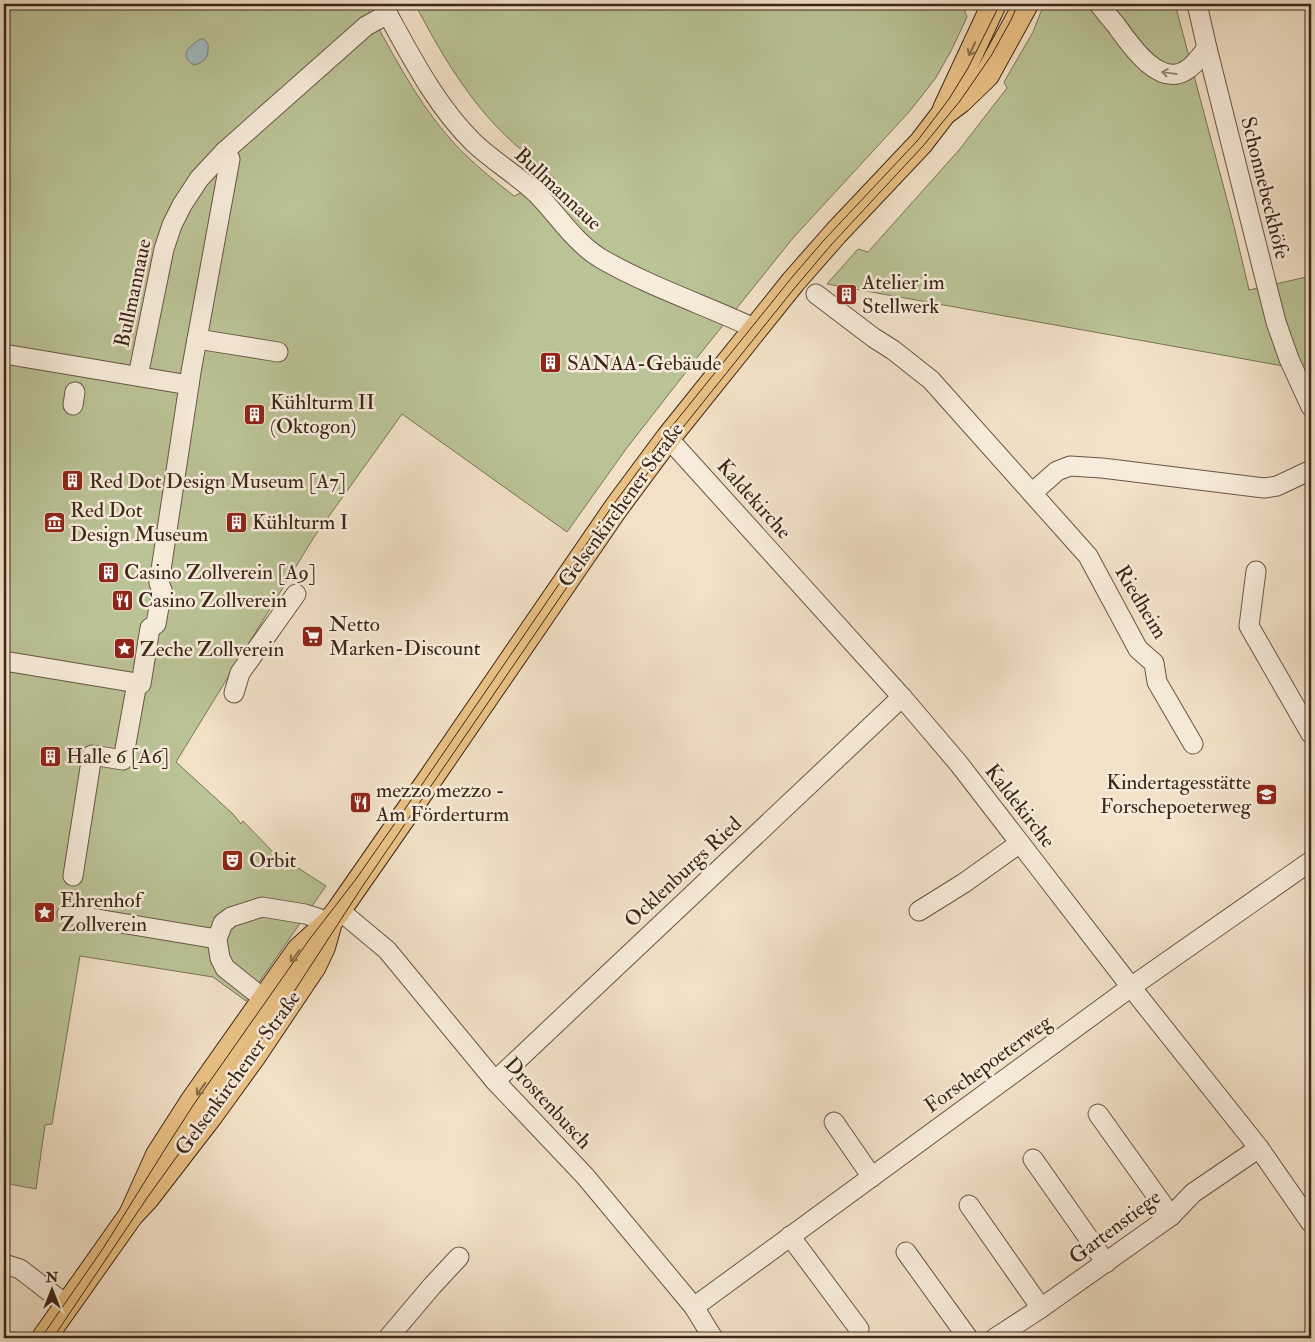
<svg xmlns="http://www.w3.org/2000/svg" width="1315" height="1342" viewBox="0 0 1315 1342" font-family="'IM FELL Double Pica',serif">
  <rect width="100%" height="100%" fill="#f2e1c7"/>
  <filter id="stains"><feTurbulence type="fractalNoise" baseFrequency=".004" numOctaves="4"/><feColorMatrix values="0 0 0 0 .2 0 0 0 0 .09 0 0 0 0 .02 0 0 0 .5 -.17"/></filter>
  <radialGradient id="worn" r=".72"><stop offset=".6" stop-color="#630" stop-opacity="0"/><stop offset="1" stop-color="#630" stop-opacity=".3"/></radialGradient>
  <g fill="#bac396" stroke="#7b7458">
    <path d="M 4,4 L 365,4 C 390,48 413,95 446,134 C 466,158 490,177 514,196 L 554,178 C 539,165 523,152 508,138 C 468,100 440,52 415,4 L 961,4 L 963,6 L 967,17 L 951,51 L 935,79 L 909,112 L 793,238 L 700,354 L 626,449 L 567,532 L 402,414 L 314,537 L 176,762 L 233,814 L 241,824 L 243,821 L 272,851 L 326,886 L 246,1001 L 213,977 L 80,956 L 52,1124 L 45,1125 L 36,1189 L 4,1183 Z"/>
    <polygon points="1044,4 1175,4 1234,226 1249,290 1311,276 1311,371 827,284 858,249 868,252 959,150 1007,88 1004,82 1033,32"/>
  </g>
  <path fill="#9fbbbf" stroke="#777f7d" d="M 200,39 L 204,39 L 208,44 C 209,56 206,62 194,65 C 178,55 189,47 200,39 Z"/>
  <g fill="none" stroke-linecap="round" stroke-linejoin="round">
    <defs>
      <g id="minor">
        <path d="M 382,4 C 409,52 434,104 474,143 C 493,161 517,175 536,193 C 557,214 574,242 600,258 C 648,286 705,305 756,329"/>
        <path d="M 1099,4 C 1104,11 1110,18 1116,25 C 1129,43 1158,87 1185,71 C 1194,66 1200,57 1207,48"/>
        <polyline points="1197,4 1207,48 1276,322 1289,359 1311,407"/>
        <polyline points="816,294 874,338 893,350 931,380 1088,556 1138,649 1154,663 1157,682 1193,744"/>
        <polyline points="197,339 278,352"/>
        <polyline points="4,354 189,385"/>
        <polyline points="138,376 164,249 172,225 182,205 199,179 225,151 366,26 388,14"/>
        <polyline points="73,405 75,392"/>
        <polyline points="668,438 902,697 959,764 1131,987 1259,1148 1311,1223"/>
        <polyline points="1032,493 1057,471 1070,466 1102,468 1264,488 1277,486 1311,470"/>
        <polyline points="1256,571 1249,626 1311,734"/>
        <polyline points="4,661 137,683"/>
        <polyline points="234,693 240,673 296,594"/>
        <polyline points="73,876 92,755 123,760 137,683 141,684 150,628 156,624 162,590 159,583 191,372 230,159 225,151"/>
        <polyline points="339,910 387,950 495,1081 585,1176 694,1307 713,1338"/>
        <polyline points="919,911 964,883 1020,843"/>
        <polyline points="67,914 217,939"/>
        <polyline points="264,999 225,968 220,958 217,939 223,923 231,917 262,907 305,914 330,922"/>
        <polyline points="495,1081 902,697"/>
        <polyline points="1098,1114 1171,1216"/>
        <polyline points="834,1122 872,1177"/>
        <polyline points="1033,1159 1106,1263"/>
        <polyline points="969,1205 1041,1308"/>
        <polyline points="790,1236 859,1329"/>
        <polyline points="906,1252 968,1338"/>
        <polyline points="4,1264 20,1269 68,1306"/>
        <polyline points="694,1307 1131,987 1311,861"/>
        <polyline points="388,1338 432,1286 459,1257"/>
        <polyline points="995,1338 1041,1308 1171,1216 1193,1193 1259,1148"/>
      </g>
      <g id="major">
        <polyline points="945,109 994,4"/>
        <polyline points="131,1215 158,1155 192,1102 299,950 330,922 339,910 426,785 616,508 668,438 793,282 836,233 921,143 944,113 960,101 987,75 1026,4"/>
        <polyline points="44,1338 131,1215 147,1198 211,1115 253,1057 314,966 323,947 330,922"/>
      </g>
    </defs>
    <use href="#minor" stroke="#6a5544" stroke-width="21"/>
    <use href="#major" stroke="#3c2619" stroke-width="26"/>
    <use href="#minor" stroke="#f7ecdb" stroke-width="19"/>
    <use href="#major" stroke="#e9c084" stroke-width="24"/>
    <g stroke="#3c2619" stroke-width="1">
      <polyline points="41,1338 104,1247 167,1146 194,1104 309,940 356,879 423,783 613,505 664,436 793,276 825,239 918,140 949,99 968,68 1000,4"/>
      <polyline points="53,1338 147,1198 280,1013 364,884 619,511 672,441 793,290 831,245 923,146 960,101 991,56 1011,20 1018,4"/>
    </g>
  </g>
  <defs><path id="oneway-shaft" d="M-6 0H5M1.5-3L5.5 0L1.5 3" fill="none" stroke-width="1.6" stroke-linecap="round" stroke-linejoin="round" transform="scale(1.25)"/></defs>
  <g stroke="#8a6b49">
    <use href="#oneway-shaft" transform="translate(972 49) rotate(115)"/>
    <use href="#oneway-shaft" transform="translate(295 956) rotate(127)"/>
    <use href="#oneway-shaft" transform="translate(201 1089) rotate(126)"/>
  </g>
  <use stroke="#9a897a" href="#oneway-shaft" transform="translate(1169 73) rotate(-172)"/>
  <defs>
    <symbol id="building-square" viewBox="-11 -11 22 22"><rect x="-9" y="-9" width="18" height="18" rx="4" fill="#8f2418" stroke="#f7ecdb"/><path d="M-4-6H4V6H1V3H-1V6H-4ZM-2.5-4.3h1.7v1.8h-1.7ZM.8-4.3h1.7v1.8H.8ZM-2.5-1h1.7V.8h-1.7ZM.8-1h1.7V.8H.8Z" fill="#fff"/></symbol>
    <symbol id="museum-square" viewBox="-11 -11 22 22"><rect x="-9" y="-9" width="18" height="18" rx="4" fill="#8f2418" stroke="#f7ecdb"/><path d="M0-6L6-3V-2H-6V-3ZM-5-1h2V3h-2ZM-1-1h2V3h-2ZM3-1h2V3H3ZM-6 4H6V6H-6Z" fill="#fff"/></symbol>
    <symbol id="restaurant-square" viewBox="-11 -11 22 22"><rect x="-9" y="-9" width="18" height="18" rx="4" fill="#8f2418" stroke="#f7ecdb"/><path d="M-5-6h1v4h1v-4h1v4h1v-4h1v5L-1.5 .5V6h-2V.5L-5-1ZM5-6V6H3V1.5H1.5Q1.5-4 5-6Z" fill="#fff"/></symbol>
    <symbol id="supermarket-square" viewBox="-11 -11 22 22"><rect x="-9" y="-9" width="18" height="18" rx="4" fill="#8f2418" stroke="#f7ecdb"/><path d="M-6-5.5h2.5l.6 2H6L4.5 2H-2.5L-4.4-4H-6ZM-1.5 3.2a1.3 1.3 0 1 0 .1 0ZM3 3.2a1.3 1.3 0 1 0 .1 0Z" fill="#fff"/></symbol>
    <symbol id="sight-square" viewBox="-11 -11 22 22"><rect x="-9" y="-9" width="18" height="18" rx="4" fill="#8f2418" stroke="#f7ecdb"/><path d="M0-6L1.8-2.2L6-1.7L2.9 1.2L3.7 5.4L0 3.3L-3.7 5.4L-2.9 1.2L-6-1.7L-1.8-2.2Z" fill="#fff"/></symbol>
    <symbol id="school-square" viewBox="-11 -11 22 22"><rect x="-9" y="-9" width="18" height="18" rx="4" fill="#8f2418" stroke="#f7ecdb"/><path d="M0-5L7-2L0 1L-7-2ZM-4 1L0 2.5L4 1V4Q0 6-4 4Z" fill="#fff"/></symbol>
    <symbol id="theatre-square" viewBox="-11 -11 22 22"><rect x="-9" y="-9" width="18" height="18" rx="4" fill="#8f2418" stroke="#f7ecdb"/><path d="M-5-5.5Q0-4 5-5.5V0Q5 5 0 6Q-5 5-5 0ZM-3.3-2.5H-1v1.5H-3.3ZM1-2.5H3.3v1.5H1ZM-2.8 1Q0 5.5 2.8 1Z" fill="#fff"/></symbol>
  </defs>
  <g fill-rule="evenodd">
    <use href="#building-square" x="834" y="282" width="25" height="25"/>
    <use href="#building-square" x="538" y="350" width="25" height="25"/>
    <use href="#building-square" x="242" y="402" width="25" height="25"/>
    <use href="#building-square" x="60" y="468" width="25" height="25"/>
    <use href="#museum-square" x="42" y="510" width="25" height="25"/>
    <use href="#building-square" x="224" y="510" width="25" height="25"/>
    <use href="#building-square" x="96" y="560" width="25" height="25"/>
    <use href="#restaurant-square" x="110" y="588" width="25" height="25"/>
    <use href="#supermarket-square" x="300" y="624" width="25" height="25"/>
    <use href="#sight-square" x="112" y="636" width="25" height="25"/>
    <use href="#building-square" x="38" y="744" width="25" height="25"/>
    <use href="#school-square" x="1254" y="782" width="25" height="25"/>
    <use href="#restaurant-square" x="348" y="790" width="25" height="25"/>
    <use href="#theatre-square" x="220" y="848" width="25" height="25"/>
    <use href="#sight-square" x="32" y="900" width="25" height="25"/>
  </g>
  <g text-anchor="middle" dominant-baseline="central" stroke-width="5" stroke-linejoin="round" paint-order="stroke">
    <g font-size="21" fill="#3c2619" stroke="#f7ecdb">
      <text transform="translate(1265 188) rotate(76)">Schonnebeckhöfe</text>
      <text transform="translate(558 189) rotate(43)">Bullmannaue</text>
      <text transform="translate(133 293) rotate(-78)">Bullmannaue</text>
      <text transform="translate(754 499) rotate(48)">Kaldekirche</text>
      <text transform="translate(621 505) rotate(-54)">Gelsenkirchener Straße</text>
      <text transform="translate(1141 602) rotate(59)">Riedheim</text>
      <text transform="translate(1020 806) rotate(52)">Kaldekirche</text>
      <text transform="translate(683 872) rotate(-43)">Ocklenburgs Ried</text>
      <text transform="translate(988 1064) rotate(-36)">Forschepoeterweg</text>
      <text transform="translate(238 1073) rotate(-54)">Gelsenkirchener Straße</text>
      <text transform="translate(548 1103) rotate(47)">Drostenbusch</text>
      <text transform="translate(1115 1227) rotate(-37)">Gartenstiege</text>
    </g>
    <g font-size="21" fill="#3c2619" stroke="#f7ecdb" text-anchor="start">
      <text x="862" y="282">Atelier im<tspan x="862" dy="24">Stellwerk</tspan></text>
      <text x="567" y="363">SANAA-Gebäude</text>
      <text x="270" y="402">Kühlturm II<tspan x="270" dy="24">(Oktogon)</tspan></text>
      <text x="89" y="481">Red Dot Design Museum [A7]</text>
      <text x="70" y="510">Red Dot<tspan x="70" dy="24">Design Museum</tspan></text>
      <text x="252" y="522">Kühlturm I</text>
      <text x="124" y="572">Casino Zollverein [A9]</text>
      <text x="138" y="600">Casino Zollverein</text>
      <text x="329" y="624">Netto<tspan x="329" dy="24">Marken-Discount</tspan></text>
      <text x="140" y="649">Zeche Zollverein</text>
      <text x="66" y="756">Halle 6 [A6]</text>
      <text x="1251" y="782" text-anchor="end">Kindertagesstätte<tspan x="1251" dy="24">Forschepoeterweg</tspan></text>
      <text x="376" y="790">mezzo mezzo -<tspan x="376" dy="24">Am Förderturm</tspan></text>
      <text x="249" y="860">Orbit</text>
      <text x="60" y="900">Ehrenhof<tspan x="60" dy="24">Zollverein</tspan></text>
    </g>
  </g>
  <rect width="1315" height="1342" fill="none" stroke="#f2e1c7" stroke-width="20"/>
  <rect x="5" y="5" width="1305" height="1332" fill="none" stroke="#3c2619" stroke-width="2.5"/>
  <rect x="10" y="10" width="1295" height="1322" fill="none" stroke="#3c2619"/>
  <g transform="translate(52 1290)" stroke="#f7ecdb" stroke-width="4" paint-order="stroke">
  <path d="M0-4L9 19L0 12L-9 19Z" fill="#3c2619"/>
  <text y="-8" font-size="14" font-weight="bold" text-anchor="middle" fill="#3c2619">N</text>
  </g>
  <rect width="100%" height="100%" filter="url(#stains)"/>
  <rect width="100%" height="100%" fill="url(#worn)"/>
</svg>
